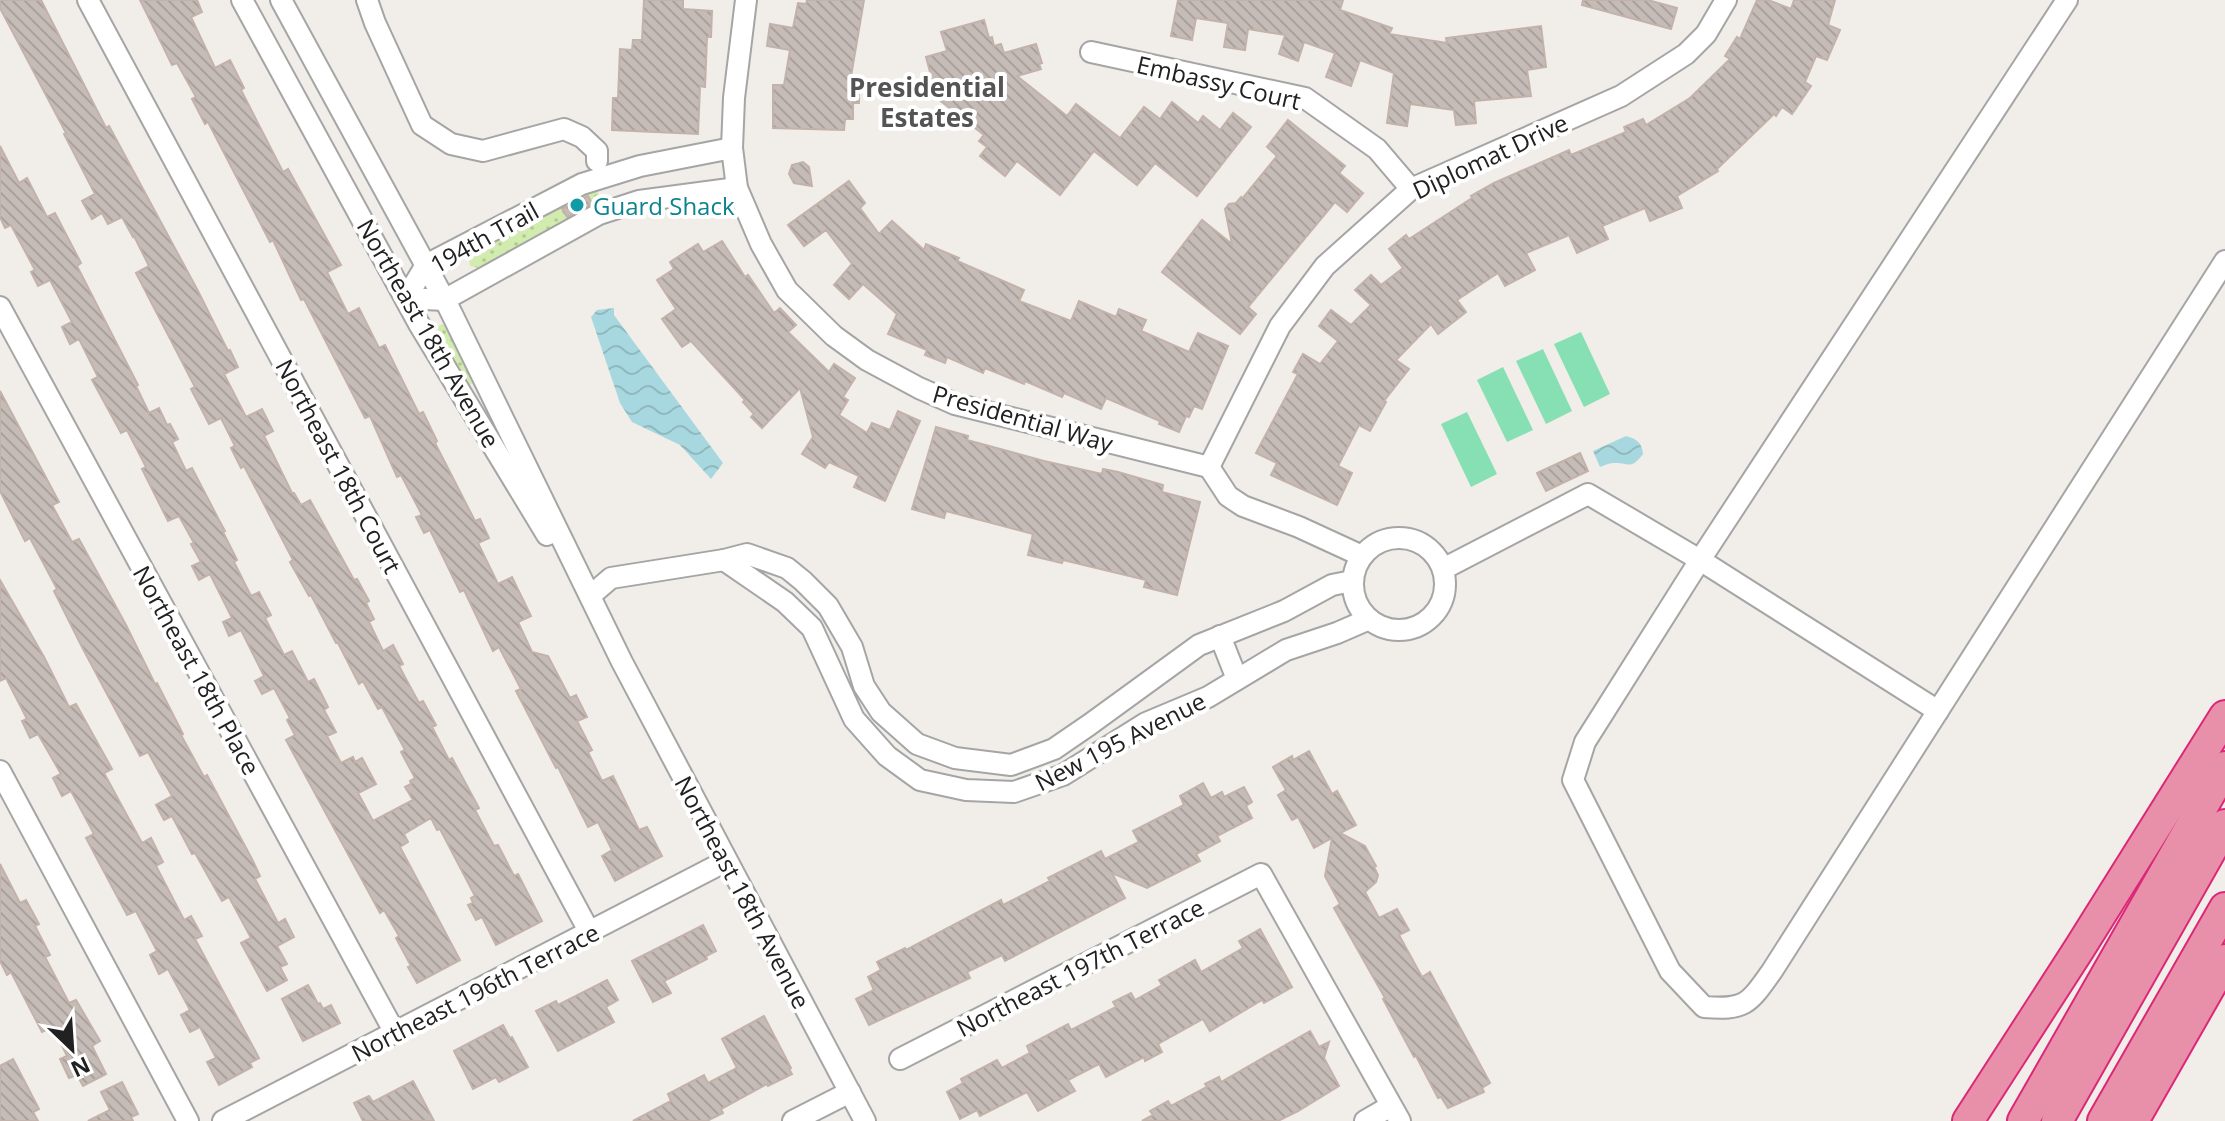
<svg xmlns="http://www.w3.org/2000/svg" width="2225" height="1121" viewBox="0 0 2225 1121" font-family="'Open Sans',sans-serif">
  <defs>
    <pattern id="grass-dots" width="8" height="8" patternUnits="userSpaceOnUse" patternTransform="scale(2)"><rect width="8" height="8" fill="#d2ebae"/><path d="M2 2h.1M6 6h.1" fill="none" stroke="#b4c995" stroke-width="1.8" stroke-linecap="round"/></pattern>
    <pattern id="water-waves" width="16" height="10" patternUnits="userSpaceOnUse" patternTransform="scale(2)"><rect width="16" height="10" fill="#a8d8df"/><path d="M0 5q4-4 8 0t8 0" fill="none" stroke="#90b9bf"/></pattern>
    <pattern id="building-back-hatch" width="6" height="6" patternUnits="userSpaceOnUse" patternTransform="scale(2)"><rect width="6" height="6" fill="#c6bcb7"/><path d="M-1 5l2 2M0 0l6 6M5-1l2 2" fill="none" stroke="#aaa19d"/></pattern>
  </defs>
  <rect width="100%" height="100%" fill="#f1ede8"/>
  <g fill="url(#grass-dots)">
    <path d="M 594,190 L 598,192 C 600,200 599,202 593,207 L 479,268 L 470,266 L 469,259 L 472,254 L 586,192 Z"/>
    <polygon points="442,324 447,327 475,381 469,386 466,385 437,333 437,327"/>
  </g>
  <g fill="#86e0b4">
    <polygon points="1581,332 1610,394 1584,407 1554,344"/>
    <polygon points="1543,349 1572,411 1546,424 1516,361"/>
    <polygon points="1503,367 1533,430 1507,442 1477,380"/>
    <polygon points="1467,412 1497,474 1471,487 1441,424"/>
  </g>
  <g fill="url(#water-waves)">
    <polygon points="614,308 614,315 723,463 711,479 680,445 632,422 620,403 591,317 597,310"/>
    <path d="M 1626,436 C 1637,439 1642,443 1643,454 C 1630,471 1629,462 1613,463 C 1609,463 1603,466 1600,467 L 1593,451 Z"/>
  </g>
  <g fill="url(#building-back-hatch)" stroke="#c3b2aa" stroke-width="2">
    <polygon points="0,0 41,0 106,128 109,126 198,291 228,351 230,350 238,367 224,374 246,417 262,409 273,431 264,436 292,493 294,493 301,505 310,500 354,580 357,579 369,601 366,603 374,619 369,622 383,651 393,645 403,664 399,666 419,703 423,701 436,725 432,727 449,760 452,758 479,808 475,810 494,846 498,845 514,876 518,874 542,921 496,945 482,917 476,920 468,905 473,903 471,898 475,896 440,829 437,830 431,818 404,834 408,842 400,847 460,960 417,983 408,967 411,966 396,938 399,936 384,910 380,913 286,740 295,735 287,720 290,718 274,688 262,694 255,681 264,676 241,630 229,636 223,622 232,618 210,574 199,580 192,566 201,562 191,544 194,543 179,516 168,521 142,469 146,467 127,430 121,433 92,380 98,377 79,339 70,344 62,327 72,322 50,280 38,286 31,272 35,270 11,225 5,228 0,217 0,146 19,183 27,178 47,217 55,213 81,263 77,266 138,385 136,386 149,413 159,408 167,425 170,424 178,439 172,442 186,471 192,468 219,520 225,531 223,532 237,560 234,562 251,596 259,592 271,615 265,618 284,655 292,651 308,682 314,679 328,707 324,710 336,732 327,736 341,763 353,757 355,762 362,758 376,784 358,793 373,821 413,800 405,787 411,784 410,781 415,778 401,752 405,750 382,707 378,709 363,681 359,684 338,643 336,643 311,595 309,596 290,562 293,560 244,466 241,468 231,448 235,446 221,418 209,424 191,389 195,387 136,273 149,266 134,236 133,237 122,217 108,224 102,213 92,219 82,201 95,194 64,134 66,133 0,8"/>
    <polygon points="140,0 197,0 202,12 191,17 215,68 230,60 244,88 241,90 283,172 288,169 341,265 327,272 348,314 359,308 379,348 385,345 419,414 423,412 437,441 435,443 475,521 480,519 489,538 478,543 498,584 512,577 531,616 518,622 532,652 548,656 570,698 576,695 587,717 577,721 592,750 588,752 602,781 613,776 639,830 647,827 662,856 615,881 602,856 612,850 598,822 588,827 558,767 556,768 516,691 521,689 499,647 493,651 464,590 460,592 430,530 424,533 416,517 422,515 401,475 397,477 370,416 365,418 304,299 301,300 273,240 270,242 208,122 205,124 192,99 196,97 177,63 172,65"/>
    <polygon points="644,0 683,0 683,9 712,11 711,37 707,37 705,87 700,86 698,134 612,130 613,98 618,98 620,49 632,50 633,40 642,40"/>
    <polygon points="807,0 864,0 849,88 859,88 859,103 853,103 853,119 845,119 844,130 773,128 773,85 784,85 790,50 767,46 770,24 793,28 798,3 806,4"/>
    <polygon points="1178,0 1343,0 1340,10 1392,28 1389,34 1447,43 1446,38 1541,26 1546,67 1527,70 1531,96 1474,101 1476,123 1456,125 1454,110 1410,104 1407,126 1387,123 1394,73 1360,60 1351,86 1326,77 1335,53 1304,42 1298,61 1279,54 1285,35 1248,29 1245,50 1224,47 1228,23 1196,18 1192,40 1171,36"/>
    <polygon points="1583,0 1648,0 1677,8 1671,29 1582,5"/>
    <polygon points="1757,0 1768,0 1791,9 1794,0 1835,0 1828,25 1840,30 1827,60 1816,56 1805,82 1811,86 1792,114 1782,107 1776,116 1774,114 1717,169 1718,171 1677,196 1682,208 1650,221 1645,208 1602,226 1608,239 1577,253 1569,235 1526,253 1535,270 1505,286 1498,273 1457,300 1466,312 1438,334 1431,324 1396,360 1409,369 1384,401 1386,402 1370,431 1359,425 1338,466 1352,473 1337,505 1271,475 1277,463 1256,453 1298,374 1293,372 1303,354 1320,364 1338,341 1319,326 1331,310 1351,325 1371,305 1355,290 1371,275 1381,285 1403,268 1389,249 1406,235 1409,239 1472,198 1471,196 1494,183 1569,150 1571,155 1626,132 1624,127 1643,119 1646,125 1690,98 1730,59 1725,56 1737,37 1740,39"/>
    <polygon points="984,20 989,38 992,37 994,46 1001,44 1004,53 1036,44 1042,63 1039,64 1041,69 1017,76 1067,116 1076,104 1120,138 1144,107 1160,119 1172,102 1198,123 1203,116 1220,130 1233,113 1251,127 1197,196 1155,163 1137,185 1094,151 1060,195 1017,161 1005,176 980,156 987,147 979,141 984,135 938,99 935,90 928,87 926,79 930,72 926,57 947,51 941,32"/>
    <polygon points="1288,120 1345,166 1339,173 1363,193 1347,212 1335,202 1248,307 1256,314 1240,334 1162,272 1202,220 1232,244 1225,209 1229,204 1236,203 1241,197 1242,199 1277,156 1267,147"/>
    <polygon points="803,162 809,167 812,186 794,183 789,174 792,165"/>
    <polygon points="849,181 865,203 860,208 879,234 892,221 924,250 926,244 959,258 957,261 1024,290 1019,301 1071,321 1079,301 1116,317 1119,309 1146,320 1141,331 1189,352 1198,333 1228,346 1202,409 1194,406 1189,417 1186,416 1179,432 1159,424 1160,421 1106,398 1101,409 1064,393 1062,397 1025,381 1024,384 985,368 983,373 947,357 945,363 925,355 927,350 888,334 897,314 863,284 849,299 834,285 852,264 826,230 804,246 788,225"/>
    <polygon points="588,196 592,203 567,217 562,209"/>
    <polygon points="722,241 745,277 748,275 774,313 780,308 796,325 788,332 829,372 834,364 855,378 843,397 848,400 839,415 867,433 872,423 890,430 898,411 920,421 885,501 854,487 859,476 829,462 825,468 802,454 813,437 800,388 762,428 751,417 754,414 743,402 745,400 691,341 682,347 662,319 676,309 657,280 674,269 670,262 698,244 703,252"/>
    <polygon points="0,391 59,502 52,505 72,542 79,539 126,625 155,684 157,683 183,734 181,735 204,777 207,775 253,861 260,876 255,879 278,923 285,919 294,937 277,946 287,964 280,967 287,980 267,991 241,943 251,938 229,897 222,901 195,853 192,854 172,816 164,820 156,805 172,796 148,752 140,756 82,647 54,591 57,589 30,538 25,541 0,491"/>
    <polygon points="936,427 968,436 967,440 1044,461 1102,474 1103,469 1118,472 1163,485 1162,492 1200,502 1177,595 1144,587 1146,580 1063,560 1062,563 1028,555 1033,534 946,511 944,518 912,509"/>
    <polygon points="1580,453 1588,471 1546,491 1537,473"/>
    <polygon points="0,580 44,657 69,707 76,704 112,769 104,773 142,843 151,838 163,862 156,866 184,920 191,916 202,936 195,939 259,1058 250,1063 252,1067 219,1085 207,1062 216,1058 200,1027 190,1032 181,1015 190,1010 168,969 159,974 150,955 157,951 136,911 127,915 86,838 94,834 71,791 62,796 53,778 61,774 38,734 30,738 22,721 27,719 6,678 0,681"/>
    <polygon points="1309,751 1332,794 1337,791 1356,825 1340,833 1365,846 1376,866 1374,867 1378,875 1376,882 1365,892 1379,918 1397,909 1409,930 1399,935 1422,977 1430,972 1490,1083 1482,1088 1484,1092 1448,1108 1441,1097 1438,1098 1416,1056 1414,1057 1383,999 1385,998 1334,908 1340,904 1325,876 1332,838 1314,848 1298,817 1292,820 1278,795 1286,790 1273,767 1292,756 1293,760"/>
    <polygon points="1203,783 1211,798 1222,792 1224,797 1244,787 1252,802 1246,806 1252,818 1217,836 1220,841 1196,854 1200,861 1147,888 1112,873 1125,898 1005,961 1002,955 967,972 970,978 869,1025 856,999 874,990 868,977 881,970 877,962 905,948 906,950 1001,900 1003,905 1050,881 1048,878 1101,851 1105,859 1139,842 1133,831 1184,805 1180,796"/>
    <polygon points="0,864 20,903 26,900 39,924 35,926 50,955 45,957 69,1003 76,1000 100,1041 92,1046 106,1074 83,1086 77,1075 69,1078 60,1059 67,1056 53,1027 42,1032 11,972 7,975 0,961"/>
    <polygon points="703,925 716,951 706,956 707,959 664,981 671,993 653,1002 632,961"/>
    <polygon points="1260,929 1292,987 1264,1003 1262,1000 1210,1031 1203,1019 1158,1044 1162,1052 1145,1061 1144,1057 1106,1077 1099,1064 1068,1080 1075,1091 1038,1111 1027,1092 980,1116 977,1110 960,1119 947,1092 963,1083 961,1079 997,1060 1002,1068 1030,1053 1027,1046 1068,1024 1071,1030 1116,1007 1113,1002 1131,993 1135,1000 1162,985 1159,980 1195,960 1201,972 1243,948 1239,941"/>
    <polygon points="607,980 618,1000 606,1007 614,1022 558,1051 536,1011 556,1001 558,1005"/>
    <polygon points="308,985 318,1004 320,1003 323,1009 331,1005 340,1023 303,1041 282,999"/>
    <polygon points="764,1016 791,1068 789,1069 792,1074 768,1086 767,1084 721,1109 723,1113 707,1121 633,1121 671,1101 668,1094 704,1075 708,1083 737,1068 722,1039"/>
    <polygon points="503,1025 510,1038 512,1037 528,1067 499,1082 496,1077 473,1089 454,1051"/>
    <polygon points="1310,1031 1319,1047 1329,1042 1324,1058 1339,1086 1298,1111 1278,1121 1142,1121 1153,1115 1150,1111 1168,1101 1171,1106 1207,1087 1205,1084 1219,1077 1221,1082"/>
    <polygon points="13,1059 39,1109 33,1112 38,1121 0,1121 0,1066"/>
    <polygon points="413,1081 434,1121 363,1121 354,1103 369,1096 373,1102"/>
    <polygon points="122,1082 138,1114 131,1117 133,1121 88,1121 110,1110 101,1092"/>
  </g>
  <g fill="none" stroke-linecap="round" stroke-linejoin="round">
    <defs>
      <g id="minor">
        <polyline points="88,0 590,933"/>
        <polyline points="242,0 419,324 547,535"/>
        <polyline points="281,0 449,308 622,662 865,1121"/>
        <polyline points="367,0 375,23 422,125 451,144 483,151 564,129 582,137 597,151 597,161"/>
        <polyline points="746,0 734,98 732,148 737,188 761,244 787,290 834,336 867,360 919,388 955,404 1209,467"/>
        <path d="M 2067,0 L 1700,560 L 1585,742 L 1573,780 L 1670,971 L 1704,1007 C 1745,1010 1748,1005 1772,971 L 2225,261"/>
        <polyline points="1091,52 1305,98 1377,149 1411,189"/>
        <polyline points="406,298 426,265 582,184 640,166 732,148"/>
        <polyline points="406,298 444,300 599,214 639,201 737,188"/>
        <polyline points="0,307 395,1033"/>
        <polyline points="1209,467 1280,326 1325,266 1411,189 1621,96 1686,54 1706,34 1726,0"/>
        <polyline points="1209,467 1228,496 1243,506 1299,527 1362,556"/>
        <circle cx="1399" cy="584" r="46"/>
        <polyline points="1443,569 1588,494 1700,560 1938,711"/>
        <polyline points="1352,581 1332,585 1284,611 1199,645 1089,725 1054,749 1011,765 955,758 917,744 881,712 864,686 852,647 828,606 803,581 787,568 747,554 724,560 785,602 812,628 854,719 887,756 920,780 966,790 1014,792 1063,775 1146,723 1208,697 1286,650 1337,633 1367,620"/>
        <polyline points="590,596 611,578 724,560"/>
        <polyline points="1220,636 1237,679"/>
        <polyline points="0,771 188,1121"/>
        <polyline points="900,1059 1261,874 1400,1121"/>
        <polyline points="223,1121 726,861"/>
        <polyline points="793,1121 850,1092"/>
        <polyline points="1365,1121 1391,1106"/>
      </g>
      <g id="highway">
        <polyline points="1968,1121 2079,949 2225,716"/>
        <polyline points="2023,1121 2225,767"/>
        <polyline points="2057,1121 2225,825"/>
        <polyline points="2103,1121 2225,908"/>
        <polyline points="2133,1121 2225,960"/>
      </g>
    </defs>
    <use href="#minor" stroke="#a5a5a5" stroke-width="24"/>
    <use href="#highway" stroke="#dc2778" stroke-width="34"/>
    <use href="#minor" stroke="#fff" stroke-width="20"/>
    <use href="#highway" stroke="#e890a9" stroke-width="30"/>
  </g>
  <circle fill="#0f9aa8" stroke="#fff" stroke-width="3" cx="577" cy="205" r="8"/>
  <g text-anchor="middle" dominant-baseline="central" stroke-width="8" stroke-linejoin="round" paint-order="stroke">
    <g font-size="24" fill="#212121" stroke="#fff">
      <text transform="translate(1219 82) rotate(13)">Embassy Court</text>
      <text transform="translate(1490 156) rotate(-25)">Diplomat Drive</text>
      <text transform="translate(484 237) rotate(-29)">194th Trail</text>
      <text transform="translate(429 333) rotate(60)">Northeast 18th Avenue</text>
      <text transform="translate(1023 418) rotate(16)">Presidential Way</text>
      <text transform="translate(339 466) rotate(62)">Northeast 18th Court</text>
      <text transform="translate(197 670) rotate(61)">Northeast 18th Place</text>
      <text transform="translate(1120 741) rotate(-27)">New 195 Avenue</text>
      <text transform="translate(743 892) rotate(62)">Northeast 18th Avenue</text>
      <text transform="translate(1080 967) rotate(-27)">Northeast 197th Terrace</text>
      <text transform="translate(475 992) rotate(-27)">Northeast 196th Terrace</text>
    </g>
    <g font-size="24" fill="#0d838f" stroke="#fff" text-anchor="start">
      <text x="593" y="205">Guard Shack</text>
    </g>
    <g font-size="26" font-weight="bold" fill="#545454" stroke="#fff">
      <text x="927" y="87">Presidential<tspan x="927" dy="30">Estates</tspan></text>
    </g>
  </g>
  <g transform="translate(72 1049) rotate(155)" stroke="#ffffff" stroke-width="6" paint-order="stroke">
  <path d="M0-6L14 30L0 20L-14 30Z" fill="#212121"/>
  <text y="-12" font-size="22" font-weight="bold" text-anchor="middle" fill="#212121">N</text>
  </g>
</svg>
